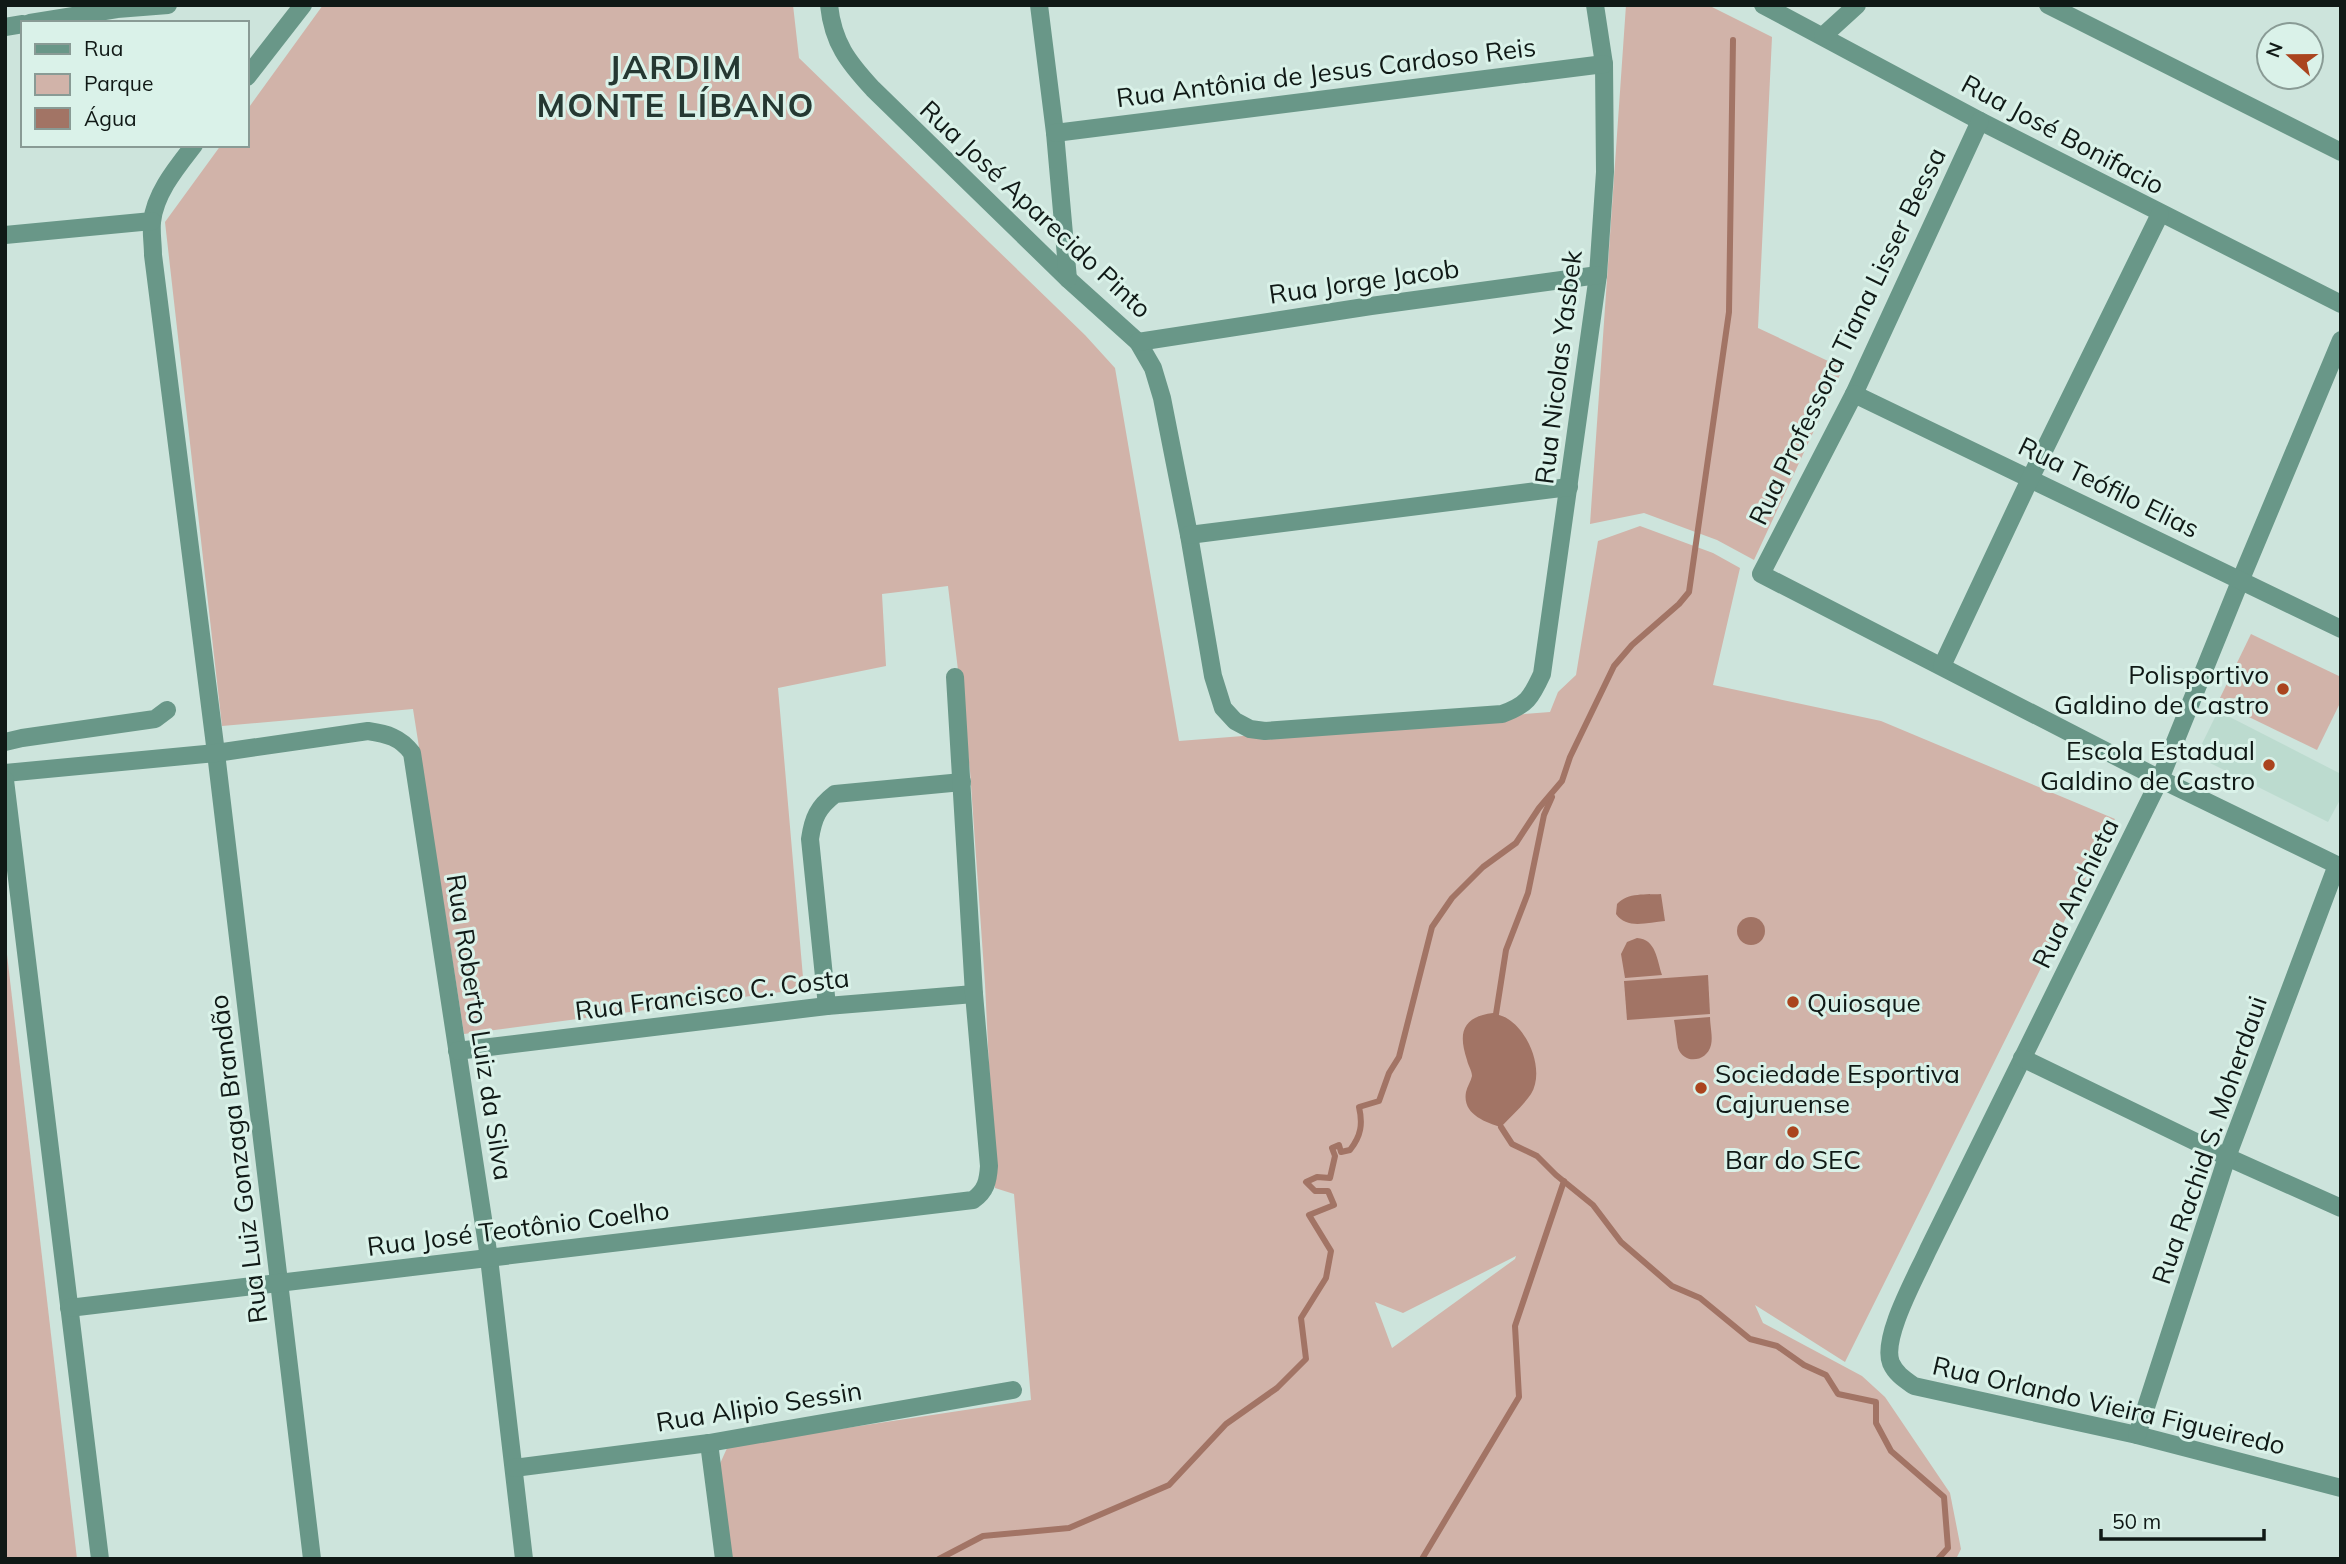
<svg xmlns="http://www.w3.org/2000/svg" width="2346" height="1564" viewBox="0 0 2346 1564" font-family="Mulish,sans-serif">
  <rect width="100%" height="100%" fill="#cde4dc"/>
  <polygon fill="#bcdbcf" points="2218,711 2341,774 2341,798 2328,822 2196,756"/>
  <g fill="#d1b3a9" fill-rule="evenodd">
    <path d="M 323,5 L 793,5 L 799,58 L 1085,335 L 1115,368 L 1179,741 L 1550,712 L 1558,692 L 1576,675 L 1598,541 L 1640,526 L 1713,553 L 1740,568 L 1713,685 L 1881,721 L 2115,819 L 1845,1362 L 1755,1305 L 1763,1323 L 1862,1376 L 1885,1397 L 1950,1493 L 1961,1549 L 1956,1559 L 731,1559 L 718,1468 L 728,1446 L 1031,1400 L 1014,1194 L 995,1188 L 985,984 L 970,771 L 948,586 L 882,594 L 886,666 L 778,688 L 804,989 L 464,1034 L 413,709 L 222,726 L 165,222 L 221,145 L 247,145 L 247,110 ZM 1516,1256 L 1515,1259 L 1392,1348 L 1375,1302 L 1403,1313 Z"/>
    <polygon points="1626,5 1708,5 1772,37 1758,328 1843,368 1754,560 1717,540 1644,513 1590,524"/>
    <polygon points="2251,634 2341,677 2341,701 2317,750 2218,702"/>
    <polygon points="5,937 77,1559 5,1559"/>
  </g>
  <g fill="#a27465">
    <path d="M 1661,894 L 1665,921 C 1648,922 1627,930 1616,914 L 1617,904 C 1628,892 1646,895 1661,894 Z"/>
    <circle cx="1751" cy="931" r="14"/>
    <path d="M 1637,938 C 1656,939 1657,960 1662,975 L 1625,978 L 1621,954 L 1627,942 Z"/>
    <polygon points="1708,975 1710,1014 1627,1020 1624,981"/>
    <path d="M 1493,1013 C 1498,1015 1504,1016 1508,1019 C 1529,1032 1545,1071 1531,1094 C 1523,1106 1511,1116 1501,1127 C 1485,1122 1462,1114 1466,1092 C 1467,1087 1471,1081 1472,1076 C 1472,1071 1468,1065 1467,1060 C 1458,1033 1462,1017 1493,1013 Z"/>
    <path d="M 1710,1017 C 1710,1026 1713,1037 1711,1045 C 1707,1062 1684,1065 1678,1048 C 1676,1039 1676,1029 1674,1020 Z"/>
  </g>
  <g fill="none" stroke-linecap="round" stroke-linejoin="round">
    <g stroke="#a27465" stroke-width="6">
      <polyline points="1496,1014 1506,950 1528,893 1544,815 1552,797"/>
      <polyline points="1501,1127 1512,1144 1537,1156 1556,1175 1593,1205 1621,1242 1672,1286 1700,1298 1750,1339 1777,1346 1804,1365 1826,1375 1838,1394 1876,1402 1876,1423 1891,1451 1944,1497 1948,1548 1938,1559"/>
      <path d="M 939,1559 L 983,1536 L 1069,1528 L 1169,1485 L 1226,1424 L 1277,1388 L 1306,1359 L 1301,1318 L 1326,1278 L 1331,1251 L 1309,1215 L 1334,1205 L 1328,1191 L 1315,1191 L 1306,1182 L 1317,1177 L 1330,1178 L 1335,1156 L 1332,1148 L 1339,1145 L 1341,1152 L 1350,1150 C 1361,1136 1363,1124 1359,1107 L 1379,1101 L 1389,1073 L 1399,1057 L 1432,927 L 1452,898 L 1483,867 L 1516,843 L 1539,808 L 1562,781 L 1570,757 L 1614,666 L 1632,645 L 1679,604 L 1689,592 L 1729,312 L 1733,40"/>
      <polyline points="1422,1559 1519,1397 1515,1326 1564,1181"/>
    </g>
    <g stroke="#699788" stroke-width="18">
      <path d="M 829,5 C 833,43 848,62 873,89 L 1068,279 L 1138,342 L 1153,368 L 1162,398 L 1189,535 L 1213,676 L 1223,708 L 1235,721 L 1250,729 L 1265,731 L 1502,714 C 1527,705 1531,698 1542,674 L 1598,275 L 1605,172 L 1604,64 L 1595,5"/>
      <polyline points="1039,5 1055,133 1068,279"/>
      <polyline points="1763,5 1980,121 2341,304"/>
      <polyline points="2048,5 2341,152"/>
      <polyline points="30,23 117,9 168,5"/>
      <polyline points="5,27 23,24"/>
      <polyline points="1823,36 1857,5"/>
      <polyline points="247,77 303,5"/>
      <polyline points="1980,121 1854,394 1761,574 2160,779 2341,867"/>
      <polyline points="1055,133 1604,64"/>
      <path d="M 194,145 C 177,167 155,193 152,222 C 151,233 153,244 153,255 L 216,753 L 312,1559"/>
      <polyline points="5,235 152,221"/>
      <path d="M 2341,340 L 2241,579 L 2160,779 L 1928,1250 C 1917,1275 1881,1338 1891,1363 C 1896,1374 1904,1379 1914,1386 L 2137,1435 L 2341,1488"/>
      <polyline points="1138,342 1371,306 1598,275"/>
      <polyline points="1854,394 2341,629"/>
      <polyline points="1189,535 1569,487"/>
      <polyline points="1942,666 2030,479 2160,214"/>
      <polyline points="5,742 22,738 155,719 167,710"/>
      <path d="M 5,773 L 216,753 L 368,731 C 387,734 400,737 412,753 L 489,1258 L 524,1559"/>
      <polyline points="5,780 100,1559"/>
      <path d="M 827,1006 L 810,839 C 813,818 818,807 835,794 L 962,782"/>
      <polyline points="457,1051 827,1006 974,994"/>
      <polyline points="2022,1058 2227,1157 2341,1208"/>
      <path d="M 69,1308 L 973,1200 C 986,1191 988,1181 989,1166 L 974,994 L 955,677"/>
      <polyline points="2137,1435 2227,1157 2337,865"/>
      <polyline points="709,1443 724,1559"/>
      <polyline points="514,1468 709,1443 1013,1390"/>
    </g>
  </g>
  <g fill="#aa441e" stroke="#daf2e9" stroke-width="2.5">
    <circle cx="2283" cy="689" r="7"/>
    <circle cx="2269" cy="765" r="7"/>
    <circle cx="1793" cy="1002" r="7"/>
    <circle cx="1701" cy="1088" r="7"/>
    <circle cx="1793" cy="1132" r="7"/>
  </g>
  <g text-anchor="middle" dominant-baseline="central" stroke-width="6" stroke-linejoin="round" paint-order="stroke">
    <g font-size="26" fill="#101916" stroke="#daf2e9">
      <text transform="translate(1326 72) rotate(-7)">Rua Antônia de Jesus Cardoso Reis</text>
      <text transform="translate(2063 134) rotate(28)">Rua José Bonifacio</text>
      <text transform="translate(1036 209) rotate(43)">Rua José Aparecido Pinto</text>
      <text transform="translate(1364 281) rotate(-8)">Rua Jorge Jacob</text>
      <text transform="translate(1847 336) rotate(-64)">Rua Professora Tiana Lisser Bessa</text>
      <text transform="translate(1558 367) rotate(-83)">Rua Nicolas Yasbek</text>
      <text transform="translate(2109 487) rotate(26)">Rua Teófilo Elias</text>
      <text transform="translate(2075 893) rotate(-64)">Rua Anchieta</text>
      <text transform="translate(712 994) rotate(-7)">Rua Francisco C. Costa</text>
      <text transform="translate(480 1027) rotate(81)">Rua Roberto Luiz da Silva</text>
      <text transform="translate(2209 1140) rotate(-71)">Rua Rachid S. Moherdaui</text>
      <text transform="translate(238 1159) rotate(-97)">Rua Luiz Gonzaga Brandão</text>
      <text transform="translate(518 1228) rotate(-7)">Rua José Teotônio Coelho</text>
      <text transform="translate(2109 1405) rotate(13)">Rua Orlando Vieira Figueiredo</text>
      <text transform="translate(759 1406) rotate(-9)">Rua Alipio Sessin</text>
    </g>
    <g font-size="26" fill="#101916" stroke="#daf2e9" text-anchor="end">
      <text x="2269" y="674">Polisportivo<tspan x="2269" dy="30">Galdino de Castro</tspan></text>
      <text x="2255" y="750">Escola Estadual<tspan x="2255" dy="30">Galdino de Castro</tspan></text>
      <text x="1807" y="1002" text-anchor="start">Quiosque</text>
      <text x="1715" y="1073" text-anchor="start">Sociedade Esportiva<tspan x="1715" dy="30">Cajuruense</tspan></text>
      <text x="1793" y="1159" text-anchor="middle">Bar do SEC</text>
    </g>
    <g font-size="33" font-weight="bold" letter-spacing="2" fill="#253832" stroke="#daf2e9">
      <text x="676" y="66">JARDIM<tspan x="676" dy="38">MONTE LÍBANO</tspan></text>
    </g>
  </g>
  <rect width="2346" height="1564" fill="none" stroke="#101916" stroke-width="14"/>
  <rect x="21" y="21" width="228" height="126" fill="#daf2e9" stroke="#899b95" stroke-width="2"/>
  <rect x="35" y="44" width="35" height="10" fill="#699788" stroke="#899b95" stroke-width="2"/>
  <text x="84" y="56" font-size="21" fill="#101916">Rua</text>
  <rect x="35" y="74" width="35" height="21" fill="#d1b3a9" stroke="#899b95" stroke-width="2"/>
  <text x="84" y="91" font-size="21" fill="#101916">Parque</text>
  <rect x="35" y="108" width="35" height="21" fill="#a27465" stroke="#899b95" stroke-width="2"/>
  <text x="84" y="126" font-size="21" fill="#101916">Água</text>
  <g transform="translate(2290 56) rotate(291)"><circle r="33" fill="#daf2e9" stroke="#899b95" stroke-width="2"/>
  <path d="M0-5L12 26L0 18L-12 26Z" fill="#aa441e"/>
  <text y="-10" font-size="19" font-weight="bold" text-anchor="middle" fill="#101916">N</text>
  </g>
  <path d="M2101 1529v10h163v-10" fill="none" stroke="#101916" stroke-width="3.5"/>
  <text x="2112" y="1529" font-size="21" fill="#101916" stroke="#daf2e9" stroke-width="5" paint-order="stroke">50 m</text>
</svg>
